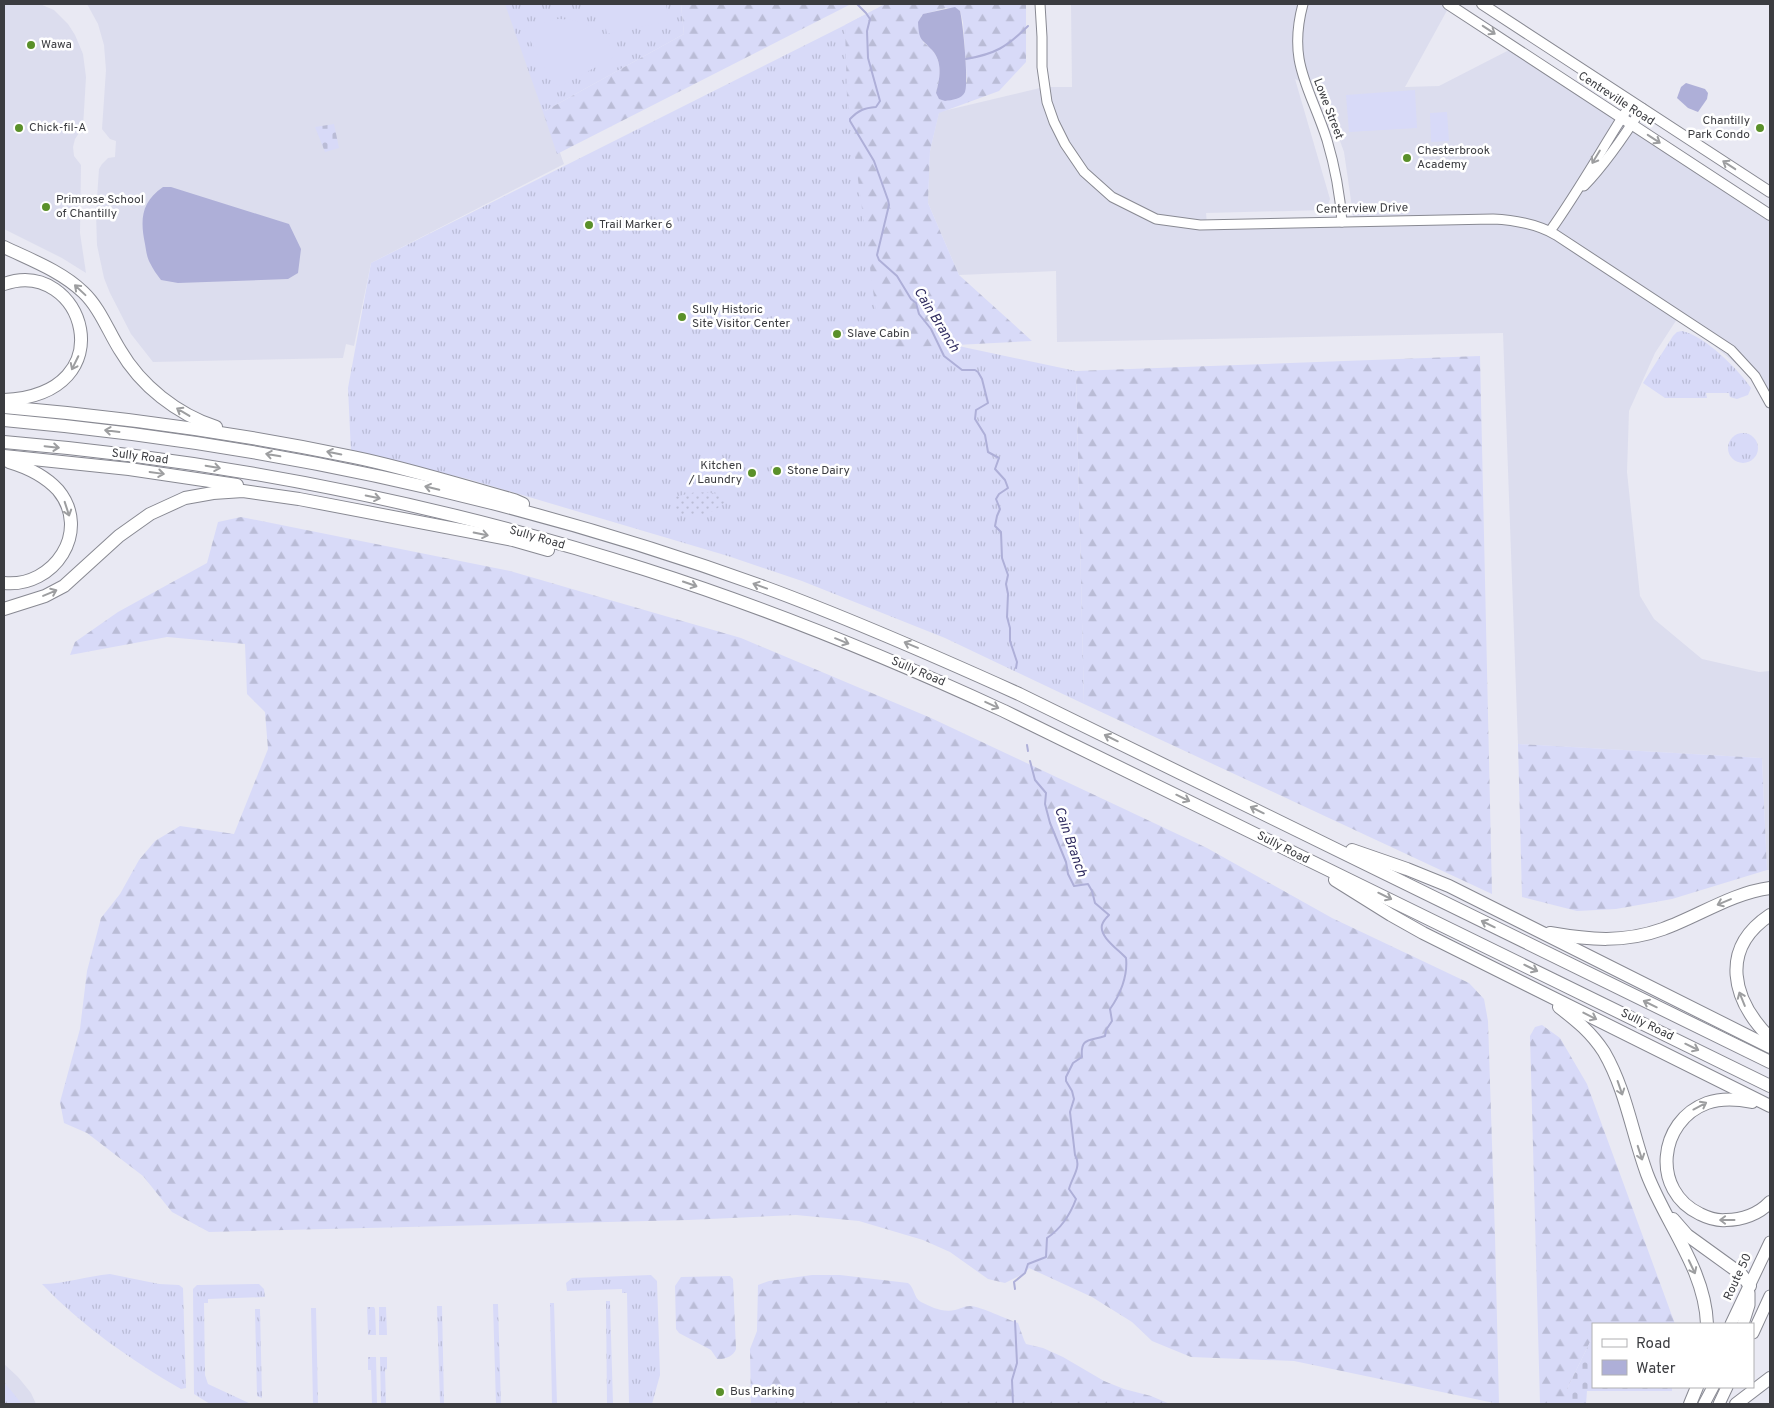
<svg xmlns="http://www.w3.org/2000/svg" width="1774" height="1408" viewBox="0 0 1774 1408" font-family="Overpass,sans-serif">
  <defs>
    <pattern id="grass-tufts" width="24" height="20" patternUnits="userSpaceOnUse" patternTransform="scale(1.25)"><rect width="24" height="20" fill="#d8daf8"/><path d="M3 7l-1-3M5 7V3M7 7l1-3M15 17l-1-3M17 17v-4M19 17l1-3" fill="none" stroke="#babcd6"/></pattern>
    <pattern id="forest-firs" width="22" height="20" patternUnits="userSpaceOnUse" patternTransform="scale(1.25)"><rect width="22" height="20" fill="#d8daf8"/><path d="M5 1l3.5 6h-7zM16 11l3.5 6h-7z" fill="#babcd6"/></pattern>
    <pattern id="cemetery-stones" width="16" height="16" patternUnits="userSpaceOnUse" patternTransform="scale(1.25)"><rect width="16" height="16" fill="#d8daf8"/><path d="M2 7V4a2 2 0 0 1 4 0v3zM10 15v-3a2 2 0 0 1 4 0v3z" fill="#babcd6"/></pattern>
    <pattern id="garden-dots" width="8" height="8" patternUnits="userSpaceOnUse" patternTransform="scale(1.25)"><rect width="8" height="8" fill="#d8daf8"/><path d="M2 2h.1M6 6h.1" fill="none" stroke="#babcd6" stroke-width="1.8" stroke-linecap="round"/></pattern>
  </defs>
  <rect width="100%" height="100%" fill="#e9e9f3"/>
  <g fill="#dcddee" fill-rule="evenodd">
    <polygon points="4,4 40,4 54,10 68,24 75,35 83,54 86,77 83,127 75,139 73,147 74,156 81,165 80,233 86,273 62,258 4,229"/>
    <polygon points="87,4 507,4 564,164 371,263 354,346 346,344 343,358 153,362 131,334 110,293 104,278 97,245 96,213 99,169 102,164 108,158 115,157 116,141 110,139 102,129 106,70 104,45 98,24"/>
    <path d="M 1071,4 L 1448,4 L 1450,5 L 1405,87 L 1439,86 L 1515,47 L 1770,213 L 1770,405 L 1760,384 L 1679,316 L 1655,353 L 1629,411 L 1627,472 L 1640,596 L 1654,619 L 1702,659 L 1759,672 L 1770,671 L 1770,870 L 1767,870 L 1762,758 L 1518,744 L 1503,333 L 1057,342 L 1056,271 L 959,275 L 928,203 L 930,151 L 939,112 L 1044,87 L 1072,87 ZM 1295,79 L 1322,91 L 1344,152 L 1354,221 L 1207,225 L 1206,213 L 1326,210 L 1330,199 Z"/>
    <polygon points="4,1364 18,1377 31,1393 36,1404 4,1404"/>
  </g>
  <g fill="url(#grass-tufts)">
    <polygon points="505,4 681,4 684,34 543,112"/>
    <polygon points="865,15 949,344 1076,371 1084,704 945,638 802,581 728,556 468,479 351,452 348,388 371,263"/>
    <path d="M 1682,331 C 1705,336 1738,369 1751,388 L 1748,395 L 1737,399 L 1730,397 L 1729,393 L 1706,393 L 1707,398 L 1665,398 L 1643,383 L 1673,336 L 1677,332 Z"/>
    <circle cx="1743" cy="448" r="15"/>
    <path d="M 110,1274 L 159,1284 L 179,1285 L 183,1288 L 186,1388 L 181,1389 C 131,1360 82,1326 42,1284 C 65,1284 87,1276 110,1274 Z"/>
    <polygon points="651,1275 657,1281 660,1375 652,1404 629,1404 627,1293 622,1293 622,1289 567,1291 566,1283 572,1278"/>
    <polygon points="259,1284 264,1289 265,1297 208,1299 208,1303 204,1303 205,1375 208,1384 251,1404 210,1404 194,1394 193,1289 197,1285"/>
    <polygon points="606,1301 610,1301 613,1404 607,1404"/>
    <polygon points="550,1303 554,1303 557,1404 552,1404"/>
    <polygon points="493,1304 498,1304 501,1404 496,1404"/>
    <polygon points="437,1306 442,1306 444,1404 440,1404"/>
    <polygon points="367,1307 374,1307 375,1309 376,1335 368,1335"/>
    <polygon points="379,1307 386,1307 387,1335 379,1335"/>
    <polygon points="311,1308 316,1308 318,1404 313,1404"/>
    <polygon points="255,1309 260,1309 262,1398 257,1396"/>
    <polygon points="368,1357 376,1357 377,1404 372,1404 371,1370 368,1370"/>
    <polygon points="380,1357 387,1357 387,1369 385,1370 386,1404 381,1404"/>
  </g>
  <g fill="url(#forest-firs)" fill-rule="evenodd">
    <polygon points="681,4 851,4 557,154 543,112 684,34"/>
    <path d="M 885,4 L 1026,4 L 1026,62 L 999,91 L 939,113 L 930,151 L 928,203 L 959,275 L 1032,341 L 881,349 L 847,98 L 845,25 ZM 946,8 L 960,11 L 963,22 L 967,81 L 960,97 L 945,101 L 936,93 C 940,79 943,62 932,50 C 930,47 926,45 923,42 L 921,16 L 924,14 Z"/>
    <polygon points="1480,356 1492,894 1084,704 1076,371"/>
    <polygon points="241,517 510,571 741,638 931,718 1207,848 1332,918 1469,983 1484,999 1488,1021 1495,1236 1499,1404 1294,1361 1191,1357 1152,1341 1132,1322 1092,1297 1029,1268 1025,1273 1005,1283 988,1279 950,1252 923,1240 859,1221 796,1215 688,1220 209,1232 172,1212 143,1176 87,1133 64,1123 60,1102 80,1029 87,971 101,918 120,894 139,860 155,841 180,826 234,834 268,749 265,712 247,694 245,644 167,637 70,655 75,642 118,612 207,563 218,522"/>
    <polygon points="1518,744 1762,758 1767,870 1672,899 1616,909 1577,911 1522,897"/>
    <polygon points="1542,1025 1560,1038 1587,1084 1675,1324 1593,1324 1593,1336 1567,1389 1567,1404 1540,1404 1530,1036 1535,1027"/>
    <path d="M 812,1275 L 840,1275 L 908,1283 C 915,1288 913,1297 921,1302 C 931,1307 943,1313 955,1310 C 960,1309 964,1306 970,1306 C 982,1307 1006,1319 1018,1323 L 1024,1340 L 1026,1344 L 1043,1348 L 1063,1357 L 1104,1381 L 1124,1389 L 1151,1396 L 1170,1404 L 751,1404 L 750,1349 L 757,1331 L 758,1285 L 769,1281 Z"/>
    <path d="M 730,1276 L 733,1279 L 736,1349 C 734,1356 724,1360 717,1359 L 711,1350 L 679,1333 L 676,1329 L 675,1286 L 681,1277 Z"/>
    <polygon points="4,1382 22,1404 4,1404"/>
  </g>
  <g fill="url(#cemetery-stones)">
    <polygon points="334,124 339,148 325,152 315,127"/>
    <polygon points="1593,1336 1593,1387 1672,1387 1672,1391 1587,1391 1586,1404 1567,1404 1567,1389"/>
  </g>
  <path fill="url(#garden-dots)" d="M 696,492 L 714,493 L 725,500 L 725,502 C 709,517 697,516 676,514 L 674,497 Z"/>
  <g fill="#d8daf8">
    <polygon points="601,4 666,4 669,21 607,34"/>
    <path d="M 558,19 C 587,19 604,30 615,56 L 562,86 L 553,83 L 524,29 L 541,23 Z"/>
    <polygon points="1415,90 1417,128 1349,132 1346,95"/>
    <polygon points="1447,112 1449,141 1431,142 1430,113"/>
  </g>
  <g fill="#aeafd8">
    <path d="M 955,7 L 960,11 C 963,22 969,85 965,92 C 962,99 952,100 945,101 L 939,99 L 936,93 C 940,79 943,62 932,50 C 921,38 919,41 918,22 L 923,14 Z"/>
    <polygon points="1686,83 1705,89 1708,93 1707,99 1698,112 1688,108 1677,98 1681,87"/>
    <path d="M 163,187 L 171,187 L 289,224 L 301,249 L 298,273 L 288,279 L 178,283 L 161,280 C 157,275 153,269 150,263 C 147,258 146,250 145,244 C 140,220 141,202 163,187 Z"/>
  </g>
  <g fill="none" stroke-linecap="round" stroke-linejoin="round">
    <g stroke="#aeafd8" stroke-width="2">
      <path d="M 857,4 L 866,13 L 870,19 L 867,31 L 868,58 L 880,101 L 876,107 C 864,108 859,110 850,119 L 850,121 L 874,161 L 888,200 L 889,205 L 877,255 L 879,260 L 897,276 L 911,299 L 916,303 L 919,314 L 931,329 L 944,356 L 962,370 L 975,370 L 978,372 L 982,379 L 988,403 L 976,410 L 975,419 L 985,435 L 988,452 L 999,458 L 995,469 L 1005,480 L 1008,488 L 999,494 L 996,499 L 1000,509 L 997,516 L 995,526 L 1001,532 L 1002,558 L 1008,575 L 1006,584 L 1008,594 L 1007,617 L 1010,628 L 1010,641 L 1017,662 L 1016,668"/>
      <path d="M 966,59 C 995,54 1007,47 1028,26"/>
      <polyline points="1027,745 1028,751"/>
      <path d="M 1015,1289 L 1014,1282 L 1025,1273 L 1028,1264 L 1046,1257 L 1047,1238 C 1062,1228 1070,1215 1076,1199 L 1069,1189 C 1072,1177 1082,1167 1075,1155 L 1070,1112 L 1074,1099 L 1072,1091 L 1066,1081 L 1066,1077 L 1073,1063 L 1082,1057 C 1080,1037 1090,1041 1105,1036 L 1106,1030 L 1112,1021 L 1110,1009 C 1120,995 1128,976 1126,958 C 1119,950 1099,937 1102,925 C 1103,921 1106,918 1109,915 L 1095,903 L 1092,891 L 1088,884 L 1074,886 L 1068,874 L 1066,862 L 1050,823 L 1045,804 L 1046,793 L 1035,780 L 1030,761"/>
      <polyline points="1013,1404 1012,1380 1017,1363 1015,1321"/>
    </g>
    <defs>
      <g id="tertiary">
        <path d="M 1040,4 L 1042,37 L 1042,67 L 1047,102 L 1054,122 L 1065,144 L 1084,172 L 1112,197 L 1156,219 L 1200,225 L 1493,219 C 1514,220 1537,224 1556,235 L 1731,350 L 1755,376 L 1770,403"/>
        <path d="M 1303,4 C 1287,63 1310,87 1327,140 C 1335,167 1340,194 1342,222"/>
        <path d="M 1584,186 C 1606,163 1625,135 1642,108"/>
        <path d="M 1550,231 C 1580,189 1604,145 1632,102"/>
      </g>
      <g id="primary">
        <polyline points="1448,4 1770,215"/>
        <polyline points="1482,4 1770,192"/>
      </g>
      <g id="trunk">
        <polyline points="1731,1324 1770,1242"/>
        <polyline points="1743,1324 1749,1305 1749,1293"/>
        <polyline points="1753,1333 1770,1296"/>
        <polyline points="1704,1404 1713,1387"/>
        <polyline points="1719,1404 1727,1387"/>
      </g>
      <g id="motorway">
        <path d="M 4,247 C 31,260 61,271 83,292 C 100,308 108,331 120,350 C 141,386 177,414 216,427"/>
        <path d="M 4,284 C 83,256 128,394 4,400"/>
        <path d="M 4,407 C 121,417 238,433 353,457 C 407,468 460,485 514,500 L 523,504"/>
        <path d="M 4,420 C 263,443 519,498 764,587 C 851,619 935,656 1019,694 L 1770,1062"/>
        <path d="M 4,442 C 221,460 437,503 644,569 C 767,608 887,657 1004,711 L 1770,1086"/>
        <polyline points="4,456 129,469 237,485"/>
        <path d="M 4,583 C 54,588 92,531 58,490 C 45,476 26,467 9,462"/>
        <polyline points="4,609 45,596 64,586 119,536 150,514 185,498 213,493 243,491 299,499 513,540 548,550"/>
        <polyline points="1352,850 1407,869 1449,886 1770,1047"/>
        <polyline points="1335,880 1391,915 1423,933 1770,1106"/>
        <path d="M 1770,915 C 1719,949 1732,1000 1770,1038"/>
        <path d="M 1550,933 C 1590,940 1624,943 1663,929 C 1699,916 1732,893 1770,888"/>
        <path d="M 1559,1007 C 1577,1021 1591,1032 1604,1052 C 1626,1090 1632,1133 1647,1174 C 1666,1224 1705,1269 1707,1324"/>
        <path d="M 1752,1102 C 1738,1099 1721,1098 1707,1103 C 1658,1121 1651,1191 1700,1214 C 1708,1218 1716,1221 1726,1220 C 1742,1220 1759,1214 1770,1202"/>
        <polyline points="1673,1219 1687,1235 1741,1274 1750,1286"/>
        <polyline points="1690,1404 1697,1387"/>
        <polyline points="1736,1404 1770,1378"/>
      </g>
    </defs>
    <use href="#tertiary" stroke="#888992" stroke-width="11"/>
    <use href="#primary" stroke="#888992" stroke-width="12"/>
    <use href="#trunk" stroke="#888992" stroke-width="13"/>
    <use href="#motorway" stroke="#888992" stroke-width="14"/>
    <use href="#tertiary" stroke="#fff" stroke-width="9"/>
    <use href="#primary" stroke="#fff" stroke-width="10"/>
    <use href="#trunk" stroke="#fff" stroke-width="11"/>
    <use href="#motorway" stroke="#fff" stroke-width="12"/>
  </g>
  <defs><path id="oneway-shaft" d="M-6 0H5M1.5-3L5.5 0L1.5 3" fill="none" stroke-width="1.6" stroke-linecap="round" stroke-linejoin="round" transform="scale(1.25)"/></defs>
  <g stroke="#9d9ea0">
    <use href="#oneway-shaft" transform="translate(1489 30) rotate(33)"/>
    <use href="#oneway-shaft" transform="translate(1654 139) rotate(33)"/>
    <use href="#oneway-shaft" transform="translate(1596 157) rotate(121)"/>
    <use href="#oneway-shaft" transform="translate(1729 165) rotate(-147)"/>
    <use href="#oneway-shaft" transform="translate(80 290) rotate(-137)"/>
    <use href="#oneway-shaft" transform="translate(75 363) rotate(116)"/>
    <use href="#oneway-shaft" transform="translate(183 412) rotate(-149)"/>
    <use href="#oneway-shaft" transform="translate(112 431) rotate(-173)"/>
    <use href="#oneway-shaft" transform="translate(52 447) rotate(6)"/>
    <use href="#oneway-shaft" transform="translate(334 453) rotate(-169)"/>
    <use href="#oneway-shaft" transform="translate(273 455) rotate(-170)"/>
    <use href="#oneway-shaft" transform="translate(213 467) rotate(10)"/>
    <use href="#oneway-shaft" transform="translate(157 473) rotate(8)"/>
    <use href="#oneway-shaft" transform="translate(432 488) rotate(-167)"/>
    <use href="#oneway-shaft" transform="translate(373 497) rotate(12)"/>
    <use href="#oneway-shaft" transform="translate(67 509) rotate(72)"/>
    <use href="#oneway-shaft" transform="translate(481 534) rotate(11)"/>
    <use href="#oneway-shaft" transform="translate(690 584) rotate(19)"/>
    <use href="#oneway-shaft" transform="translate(760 586) rotate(-160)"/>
    <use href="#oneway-shaft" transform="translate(50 593) rotate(-23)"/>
    <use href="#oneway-shaft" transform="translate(842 641) rotate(22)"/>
    <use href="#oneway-shaft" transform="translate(911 645) rotate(-157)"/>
    <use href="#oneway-shaft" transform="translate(992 705) rotate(25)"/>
    <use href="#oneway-shaft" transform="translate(1111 738) rotate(-154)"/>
    <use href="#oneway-shaft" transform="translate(1183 798) rotate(26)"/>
    <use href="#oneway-shaft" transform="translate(1257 810) rotate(-154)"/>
    <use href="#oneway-shaft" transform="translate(1385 896) rotate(26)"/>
    <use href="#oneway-shaft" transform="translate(1724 902) rotate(157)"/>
    <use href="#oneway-shaft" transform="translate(1488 924) rotate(-154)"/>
    <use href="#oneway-shaft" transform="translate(1531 968) rotate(26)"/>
    <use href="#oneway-shaft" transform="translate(1742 999) rotate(-112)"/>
    <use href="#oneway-shaft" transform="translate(1650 1004) rotate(-154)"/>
    <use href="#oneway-shaft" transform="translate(1590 1016) rotate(27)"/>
    <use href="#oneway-shaft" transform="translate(1692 1047) rotate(26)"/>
    <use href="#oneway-shaft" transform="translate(1620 1088) rotate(71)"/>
    <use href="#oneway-shaft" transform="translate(1700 1106) rotate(-28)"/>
    <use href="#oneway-shaft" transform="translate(1640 1153) rotate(72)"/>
    <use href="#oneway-shaft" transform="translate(1727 1220) rotate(-180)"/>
    <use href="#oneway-shaft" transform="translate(1692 1267) rotate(65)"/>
  </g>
  <g fill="#5a902a" stroke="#fff" stroke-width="2">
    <circle cx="31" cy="45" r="5"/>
    <circle cx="19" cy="128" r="5"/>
    <circle cx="1760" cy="128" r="5"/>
    <circle cx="1407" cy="158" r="5"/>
    <circle cx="46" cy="207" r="5"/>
    <circle cx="589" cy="225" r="5"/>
    <circle cx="682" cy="317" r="5"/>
    <circle cx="837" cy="334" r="5"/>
    <circle cx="777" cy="471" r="5"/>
    <circle cx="752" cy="473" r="5"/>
    <circle cx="720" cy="1392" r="5"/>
  </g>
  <g text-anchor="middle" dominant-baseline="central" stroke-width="5" stroke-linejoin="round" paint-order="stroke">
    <g font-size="12" fill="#3b3c40" stroke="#fff" text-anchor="start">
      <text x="41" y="45">Wawa</text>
      <text x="1750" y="121" text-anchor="end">Chantilly<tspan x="1750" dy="14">Park Condo</tspan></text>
      <text x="29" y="128">Chick-fil-A</text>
      <text x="1417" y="151">Chesterbrook<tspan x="1417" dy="14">Academy</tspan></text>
      <text x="56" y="200">Primrose School<tspan x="56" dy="14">of Chantilly</tspan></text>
      <text x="599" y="225">Trail Marker 6</text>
      <text x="692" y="310">Sully Historic<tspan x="692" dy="14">Site Visitor Center</tspan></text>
      <text x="847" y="334">Slave Cabin</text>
      <text x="742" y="466" text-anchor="end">Kitchen<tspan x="742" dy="14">/ Laundry</tspan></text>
      <text x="787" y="471">Stone Dairy</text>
      <text x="730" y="1392">Bus Parking</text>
    </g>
    <g font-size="12" fill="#3b3c40" stroke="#fff">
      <text transform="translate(1616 99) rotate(33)">Centreville Road</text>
      <text transform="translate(1328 109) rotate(69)">Lowe Street</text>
      <text transform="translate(1362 209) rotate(-1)">Centerview Drive</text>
      <text transform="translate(140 457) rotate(7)">Sully Road</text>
      <text transform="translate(537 538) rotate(16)">Sully Road</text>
      <text transform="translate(918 672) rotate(23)">Sully Road</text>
      <text transform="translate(1283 848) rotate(27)">Sully Road</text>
      <text transform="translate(1647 1025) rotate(26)">Sully Road</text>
      <text transform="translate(1738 1277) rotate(-65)">Route 50</text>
    </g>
    <g font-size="14" font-style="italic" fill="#302c60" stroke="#fff">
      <text transform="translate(936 320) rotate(58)">Cain Branch</text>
      <text transform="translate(1070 842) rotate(71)">Cain Branch</text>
    </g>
  </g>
  <rect width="1774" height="1408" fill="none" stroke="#3b3c40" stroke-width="10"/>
  <rect x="1592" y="1323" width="162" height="65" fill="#ffffff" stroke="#b1b1b3"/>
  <rect x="1602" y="1339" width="25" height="8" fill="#ffffff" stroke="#b1b1b3"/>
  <text x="1636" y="1348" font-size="15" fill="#3b3c40">Road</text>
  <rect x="1602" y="1360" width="25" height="15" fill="#aeafd8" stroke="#b1b1b3"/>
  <text x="1636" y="1373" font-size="15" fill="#3b3c40">Water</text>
</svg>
